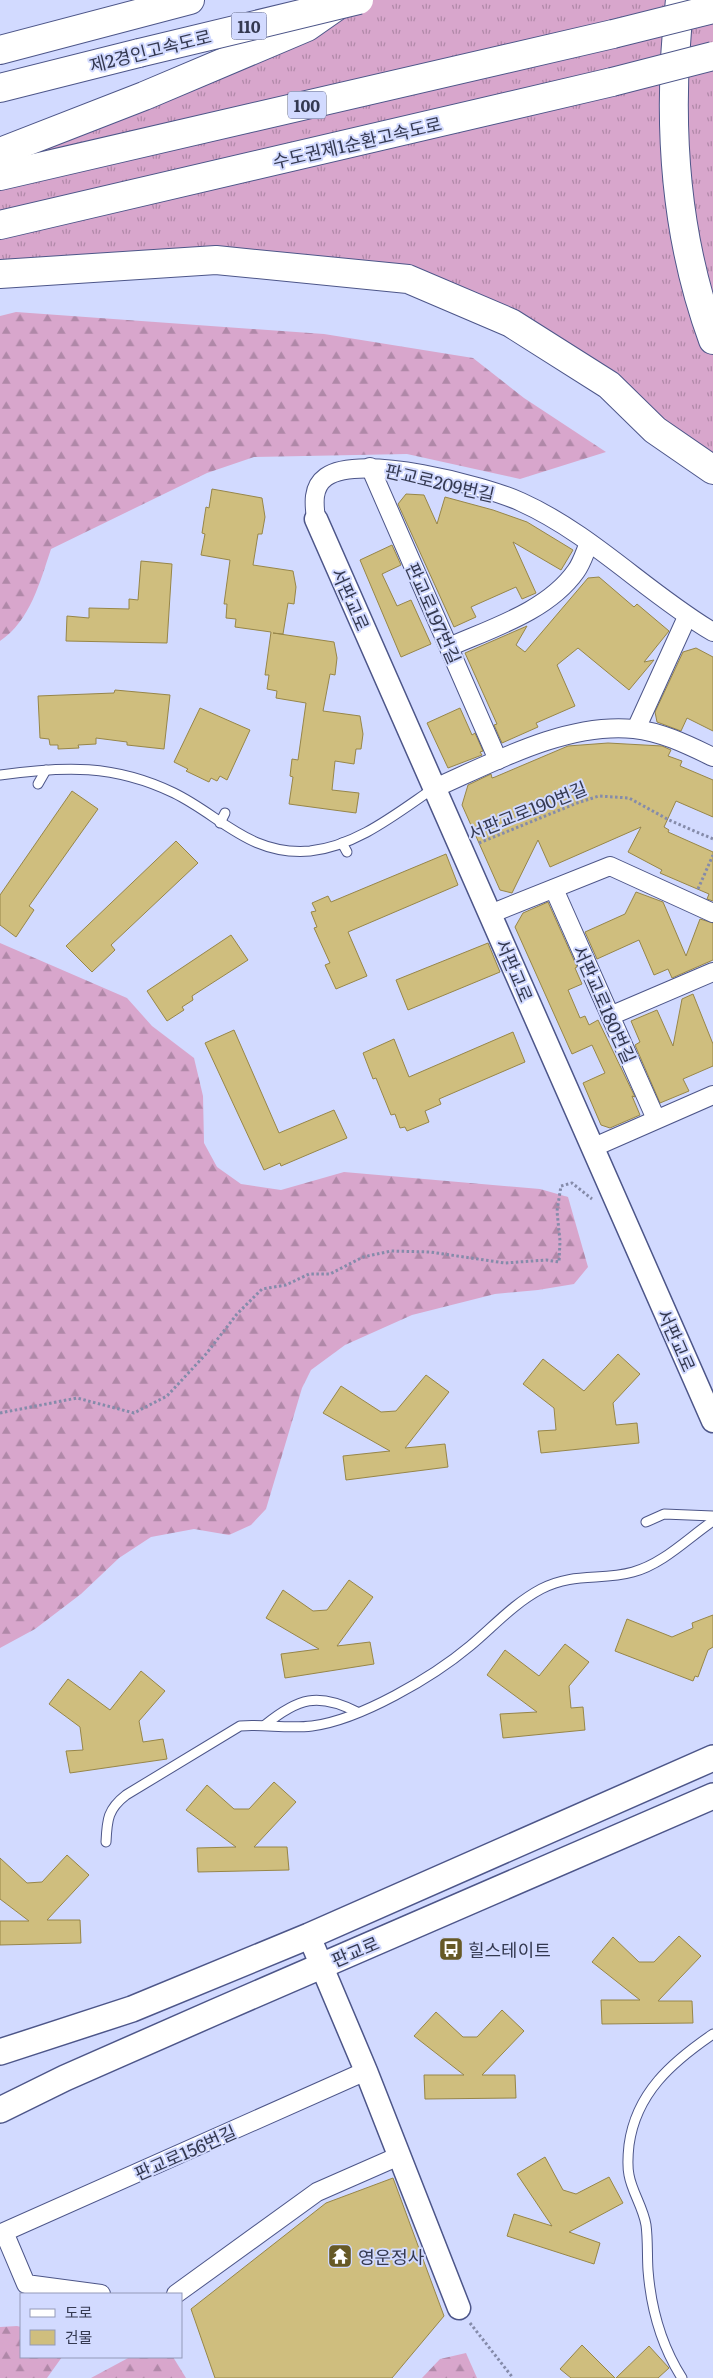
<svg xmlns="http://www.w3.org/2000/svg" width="713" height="2378" viewBox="0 0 713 2378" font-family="Literata,'Noto Sans KR',serif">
  <defs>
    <pattern id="grass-tufts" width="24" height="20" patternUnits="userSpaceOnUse" patternTransform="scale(1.25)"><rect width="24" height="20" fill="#d8a6cc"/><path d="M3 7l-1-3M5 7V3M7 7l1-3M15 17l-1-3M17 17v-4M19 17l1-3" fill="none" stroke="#b088a8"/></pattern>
    <pattern id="forest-firs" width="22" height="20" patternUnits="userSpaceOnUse" patternTransform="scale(1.25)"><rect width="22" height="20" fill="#d8a6cc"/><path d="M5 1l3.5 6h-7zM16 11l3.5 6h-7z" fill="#b088a8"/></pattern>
  </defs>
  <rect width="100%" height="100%" fill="#d2daff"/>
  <polygon fill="url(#grass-tufts)" points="343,0 713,0 713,470 609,385 408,279 216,260 0,274 0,150"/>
  <g fill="url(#forest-firs)">
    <path d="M 16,312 L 324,334 L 473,358 L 524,398 L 606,452 L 520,479 L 407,454 L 254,457 L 207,473 L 51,549 C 40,582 30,621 0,641 L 0,316 Z"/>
    <polygon points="0,943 127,998 152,1026 194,1058 203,1096 204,1143 217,1167 241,1184 281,1190 344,1172 540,1189 568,1197 588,1267 574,1284 538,1290 495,1294 412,1315 345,1345 311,1370 302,1388 266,1509 251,1525 229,1535 194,1529 151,1537 119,1558 81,1594 35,1629 0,1648"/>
    <polygon points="17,2326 21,2327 21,2357 62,2357 47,2378 0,2378 0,2327"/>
    <polygon points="466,2353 477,2378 422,2378 440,2359"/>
    <polygon points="130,2357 173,2357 186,2378 91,2378"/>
  </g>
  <g fill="#cfbe7e" stroke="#978648">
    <polygon points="212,489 262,498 265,517 262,534 258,534 253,565 293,571 296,587 294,604 288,603 283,634 273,633 334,642 337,658 335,675 330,674 323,711 360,716 363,734 361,749 356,749 354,764 335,761 332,790 359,793 356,813 289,804 293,777 290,776 292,759 298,760 306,703 276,698 277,691 267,689 269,675 265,675 271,632 235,627 236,619 226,618 227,604 224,604 230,560 201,555 205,534 202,533 206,507 209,508"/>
    <polygon points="406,494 424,495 437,524 445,497 493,510 527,522 573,550 561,570 513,542 536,593 522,599 516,587 471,607 476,617 454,627 398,504"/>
    <polygon points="392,545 401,565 382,574 397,606 411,600 431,644 401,657 360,560"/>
    <polygon points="141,561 172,564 167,643 66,641 67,616 89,618 89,608 129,609 129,599 138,600"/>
    <polygon points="599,577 634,607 637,604 669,631 644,662 654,660 629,690 578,648 557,665 575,706 536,723 538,727 502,743 494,725 497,724 465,653 527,626 516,645 525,652 588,578"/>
    <polygon points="696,648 713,657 713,731 687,718 681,731 657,722 655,712 683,652"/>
    <polygon points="115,690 170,695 164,749 127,745 127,742 96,738 96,744 78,745 79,748 58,749 58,745 50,745 49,739 40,738 38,696 114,693"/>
    <polygon points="200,708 250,730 227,780 220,776 217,781 211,778 209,782 186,771 188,769 174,762"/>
    <polygon points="460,708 472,735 475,733 483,751 480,752 482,755 448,768 427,723"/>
    <polygon points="608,743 662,746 671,750 668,756 682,761 680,766 713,780 713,817 676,801 664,827 669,830 668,832 713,852 713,901 707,899 709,894 660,873 662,870 628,852 641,827 550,867 538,840 512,893 500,890 462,805 468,785 491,774 492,778 495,777 568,746"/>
    <polygon points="72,791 98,809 29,906 34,910 16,937 0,925 0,895"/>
    <polygon points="176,841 198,863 111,945 115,950 92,972 66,946"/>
    <polygon points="446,854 458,885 348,932 367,976 336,989 325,965 330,963 314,928 317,927 311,912 316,911 312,903 328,896 331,902"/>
    <polygon points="636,892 663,902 686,956 700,919 713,923 713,960 672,978 668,969 654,975 639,940 597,959 585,932 625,914"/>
    <polygon points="548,902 577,967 575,968 582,984 568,990 580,1018 585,1016 589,1025 598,1020 635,1097 632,1096 640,1115 610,1128 601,1125 583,1083 605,1073 592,1045 572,1054 515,927 523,913"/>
    <polygon points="231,935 248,960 192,996 193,1000 182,1007 184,1010 167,1021 147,991"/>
    <polygon points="488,943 500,972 408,1010 396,980"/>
    <polygon points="693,994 713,1044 713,1066 683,1079 689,1091 660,1103 635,1045 640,1042 631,1021 657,1010 673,1046 682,999"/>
    <polygon points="234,1030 279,1133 334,1110 347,1138 281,1166 280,1163 264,1170 205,1043"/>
    <polygon points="513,1032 525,1062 439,1099 441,1104 425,1111 429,1122 407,1131 405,1127 400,1128 395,1114 391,1115 376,1078 373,1079 363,1053 394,1039 409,1077"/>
    <polygon points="618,1354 640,1374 613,1403 616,1425 637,1423 639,1443 541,1453 538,1431 556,1430 554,1408 523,1384 543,1359 584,1391"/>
    <polygon points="426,1375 449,1392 405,1448 445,1444 448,1467 346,1480 343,1456 390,1451 323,1413 341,1386 381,1412 396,1411"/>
    <polygon points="349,1580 373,1597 337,1646 370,1642 374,1664 285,1678 281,1654 319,1649 266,1618 283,1590 313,1611 327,1610"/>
    <polygon points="713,1615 713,1647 708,1650 698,1677 695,1676 693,1681 615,1651 627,1619 672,1637 693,1628 692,1623"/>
    <polygon points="565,1644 589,1662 569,1686 571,1708 583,1707 585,1730 503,1738 500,1714 537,1712 487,1675 505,1650 539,1676"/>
    <polygon points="141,1671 165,1691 139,1721 143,1742 163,1739 167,1759 70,1773 66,1751 83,1750 80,1727 49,1704 68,1679 110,1710"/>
    <polygon points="274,1782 296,1802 254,1847 287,1847 289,1870 198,1872 197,1848 236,1847 186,1810 207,1785 234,1809 249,1809"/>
    <polygon points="67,1855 89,1875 47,1920 80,1920 81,1943 0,1945 0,1921 29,1921 0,1899 0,1858 27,1883 42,1882"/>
    <polygon points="679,1936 701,1956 658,2001 692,2001 693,2023 602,2024 601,2000 640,2000 592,1962 613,1937 639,1962 654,1962"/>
    <polygon points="502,2010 524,2031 482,2075 515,2075 516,2098 425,2099 424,2075 464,2075 414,2036 436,2012 463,2037 477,2037"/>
    <polygon points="545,2157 563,2190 576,2194 609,2177 623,2203 569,2232 600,2243 594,2264 507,2236 514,2214 552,2226 517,2174"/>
    <polygon points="393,2178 444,2316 392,2378 215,2378 191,2309 326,2203"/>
    <polygon points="582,2345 615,2378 571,2378 560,2369"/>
    <polygon points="649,2346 669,2368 658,2378 616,2378"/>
  </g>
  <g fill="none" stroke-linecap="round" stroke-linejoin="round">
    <defs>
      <g id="service">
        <path d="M 0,775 C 64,766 114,764 174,793 C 221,816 250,856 310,851 C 357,846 397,813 434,788"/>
        <polyline points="38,784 46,770"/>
        <polyline points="220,823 225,813"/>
        <polyline points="342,843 347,852"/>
        <polyline points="646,1522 664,1514 713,1516"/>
        <path d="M 265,1725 C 298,1698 318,1692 357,1712"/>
        <path d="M 106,1842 C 107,1819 108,1809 126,1795 L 240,1726 C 264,1724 287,1729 312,1726 C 360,1720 433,1677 470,1646 C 494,1626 513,1604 541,1589 C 574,1572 601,1581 633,1572 C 663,1564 688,1538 713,1521"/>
        <path d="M 682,2378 C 661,2345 651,2309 648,2270 C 647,2255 648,2240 646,2225 C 643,2207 632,2192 629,2175 C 627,2165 628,2154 629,2145 C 636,2093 672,2062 713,2034"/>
      </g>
      <g id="minor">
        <polyline points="370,467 498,760"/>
        <path d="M 316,519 C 314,504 312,487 326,477 C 360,453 484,485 521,502 C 592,534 647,593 713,632"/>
        <path d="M 449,647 C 492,628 548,611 576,571 C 582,563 585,552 589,543"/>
        <polyline points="636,729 687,617"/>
        <path d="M 435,788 C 494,762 567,722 634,729 C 662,732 688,745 713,757"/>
        <polyline points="554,889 656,1119"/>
        <polyline points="490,914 610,866 713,913"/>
        <polyline points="610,1016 713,972"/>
        <polyline points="592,1148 713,1095"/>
        <polyline points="101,2294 26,2284 4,2232 366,2071"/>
        <polyline points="176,2294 317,2192 399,2156"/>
      </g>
      <g id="tertiary">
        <polyline points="316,519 713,1421"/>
        <polyline points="309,1936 366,2071 459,2308"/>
      </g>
      <g id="secondary">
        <polyline points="0,2052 132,2009 309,1936 713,1758"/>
        <polyline points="0,2110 65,2078 215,2012 713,1796"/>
      </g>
      <g id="motorway">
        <path d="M 680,0 C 667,114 673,231 713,340"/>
        <polyline points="0,50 190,0"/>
        <polyline points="0,88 139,53"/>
        <polyline points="0,152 144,96 307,27 337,6"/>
        <polyline points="0,176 613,34"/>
        <polyline points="0,225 612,82"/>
        <polyline points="0,274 216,260 408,279 511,323 609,385 655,430 713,470"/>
      </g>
    </defs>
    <use href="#service" stroke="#4d5689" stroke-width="11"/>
    <use href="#minor" stroke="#4d5689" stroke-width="20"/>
    <use href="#tertiary" stroke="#4d5689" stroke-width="25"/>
    <use href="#secondary" stroke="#4d5689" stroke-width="28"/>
    <use href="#motorway" stroke="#4d5689" stroke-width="30"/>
    <g stroke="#858baa" stroke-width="3" stroke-dasharray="2.5 2.5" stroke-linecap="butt">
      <polyline points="479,843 577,803 599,796 629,798 669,820 713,839"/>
      <polyline points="698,889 713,855"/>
      <polyline points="0,1413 77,1398 134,1413 167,1396 206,1354 237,1314 262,1289 286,1285 309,1274 330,1274 363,1257 391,1251 430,1252 505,1263 546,1260 559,1262 560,1241 557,1211 561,1186 572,1183 592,1199"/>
      <polyline points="470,2323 513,2378"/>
    </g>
    <use href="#service" stroke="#fff" stroke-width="9"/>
    <use href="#minor" stroke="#fff" stroke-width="18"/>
    <use href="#tertiary" stroke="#fff" stroke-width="22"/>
    <use href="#secondary" stroke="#fff" stroke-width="25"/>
    <use href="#motorway" stroke="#fff" stroke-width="28"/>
    <defs>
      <g id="motorway-bridge">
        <polyline points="613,34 713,9"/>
        <polyline points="139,53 359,0"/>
        <polyline points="612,82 713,56"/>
      </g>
    </defs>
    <use href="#motorway-bridge" stroke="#4d5689" stroke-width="30" stroke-linecap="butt"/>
    <use href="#motorway-bridge" stroke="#fff" stroke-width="28"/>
  </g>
  <defs>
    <symbol id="bus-square" viewBox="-11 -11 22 22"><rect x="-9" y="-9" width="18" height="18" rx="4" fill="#665926" stroke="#d2daff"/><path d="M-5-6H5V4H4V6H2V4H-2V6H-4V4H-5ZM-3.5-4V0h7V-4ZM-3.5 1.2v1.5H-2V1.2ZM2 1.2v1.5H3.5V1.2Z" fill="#fff"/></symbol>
    <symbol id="temple-square" viewBox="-11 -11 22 22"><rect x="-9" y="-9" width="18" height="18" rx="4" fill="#665926" stroke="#d2daff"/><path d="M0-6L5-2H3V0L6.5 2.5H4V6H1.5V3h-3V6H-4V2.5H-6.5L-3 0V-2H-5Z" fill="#fff"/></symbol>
  </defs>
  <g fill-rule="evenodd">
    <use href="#bus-square" x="437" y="1935" width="28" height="28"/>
    <use href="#temple-square" x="326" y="2242" width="28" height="28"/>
  </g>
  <g text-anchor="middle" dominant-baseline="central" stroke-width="4" stroke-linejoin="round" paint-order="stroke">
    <g fill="#d2daff" stroke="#636985" stroke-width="1">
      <rect x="231.5" y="12.5" width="35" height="27" rx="4"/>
      <rect x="288" y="91.5" width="38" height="27" rx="4"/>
    </g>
    <g font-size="16" font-weight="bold" fill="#343951">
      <text x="249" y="26">110</text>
      <text x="307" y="105">100</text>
    </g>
    <g font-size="18" fill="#343951" stroke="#d2daff">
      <text transform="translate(150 50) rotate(-14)">제2경인고속도로</text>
      <text transform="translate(357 142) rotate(-13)">수도권제1순환고속도로</text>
      <text transform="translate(440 482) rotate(13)">판교로209번길</text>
      <text transform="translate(351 599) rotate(66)">서판교로</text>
      <text transform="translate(434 613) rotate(66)">판교로197번길</text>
      <text transform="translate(527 810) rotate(-22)">서판교로190번길</text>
      <text transform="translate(515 970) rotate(67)">서판교로</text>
      <text transform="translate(605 1004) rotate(66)">서판교로180번길</text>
      <text transform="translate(677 1340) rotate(66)">서판교로</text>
      <text transform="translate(355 1951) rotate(-23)">판교로</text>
      <text transform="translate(185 2152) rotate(-24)">판교로156번길</text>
    </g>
    <g font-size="18" fill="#343951" stroke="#d2daff" text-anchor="start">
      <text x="468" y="1949">힐스테이트</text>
      <text x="358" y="2256">영운정사</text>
    </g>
  </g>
  <rect x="20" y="2293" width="162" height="65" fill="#d2daff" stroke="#939ab9"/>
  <rect x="30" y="2309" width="25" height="8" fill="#ffffff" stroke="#939ab9"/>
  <text x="65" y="2318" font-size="15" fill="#343951">도로</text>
  <rect x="30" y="2330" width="25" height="15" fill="#cfbe7e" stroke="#939ab9"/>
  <text x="65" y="2343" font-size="15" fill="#343951">건물</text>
</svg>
